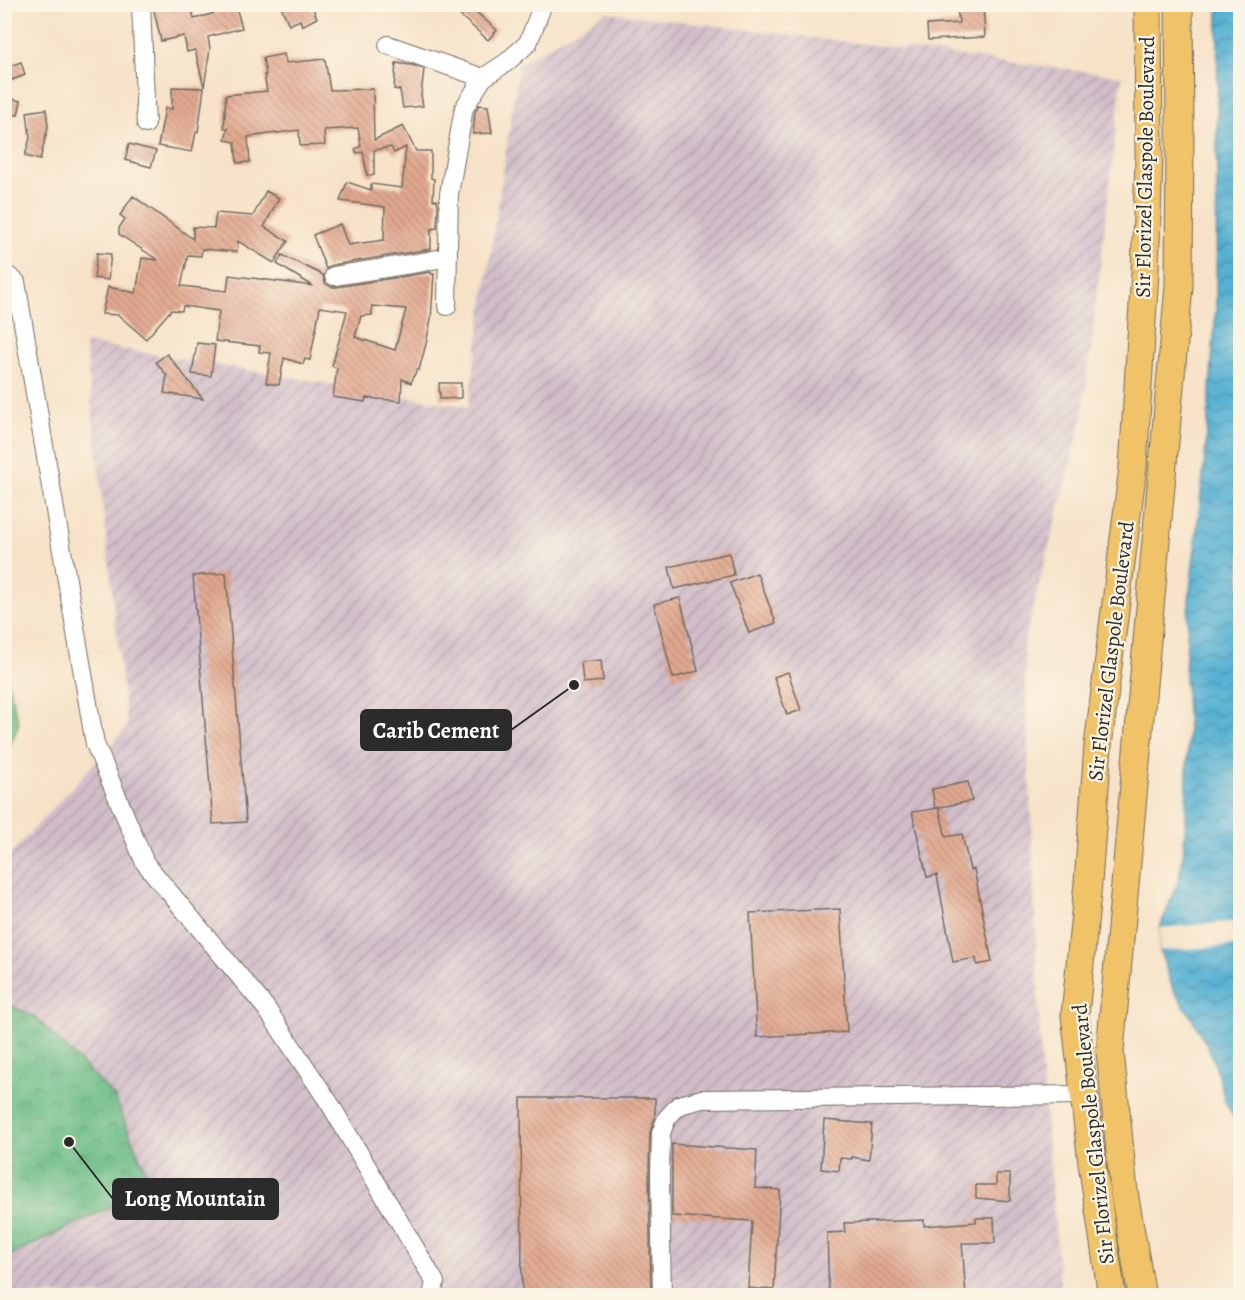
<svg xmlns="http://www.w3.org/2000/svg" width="1245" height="1300" viewBox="0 0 1245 1300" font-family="Alegreya,serif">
  <defs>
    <pattern id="industrial-furrows" width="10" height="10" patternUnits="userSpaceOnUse" patternTransform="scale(1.5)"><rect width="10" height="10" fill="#d1bdc9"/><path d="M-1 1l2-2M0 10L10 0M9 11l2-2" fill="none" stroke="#aa9aa3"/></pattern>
    <pattern id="forest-crowns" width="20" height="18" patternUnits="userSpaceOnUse" patternTransform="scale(1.5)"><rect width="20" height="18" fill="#6abb86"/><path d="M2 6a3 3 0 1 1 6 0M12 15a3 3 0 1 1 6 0" fill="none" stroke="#57986e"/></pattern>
    <pattern id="water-waves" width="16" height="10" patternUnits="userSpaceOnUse" patternTransform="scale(1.5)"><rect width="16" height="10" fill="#55b1d3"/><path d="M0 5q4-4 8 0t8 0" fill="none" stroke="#4790ab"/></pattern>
    <pattern id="building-back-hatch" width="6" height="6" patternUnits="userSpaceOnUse" patternTransform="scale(1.5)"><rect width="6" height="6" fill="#e2a990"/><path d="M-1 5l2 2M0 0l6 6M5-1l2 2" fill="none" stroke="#b78a76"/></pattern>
  </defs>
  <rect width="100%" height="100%" fill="#fcf5e5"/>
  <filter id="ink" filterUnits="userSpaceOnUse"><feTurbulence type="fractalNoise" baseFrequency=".0167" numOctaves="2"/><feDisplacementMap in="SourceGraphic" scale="12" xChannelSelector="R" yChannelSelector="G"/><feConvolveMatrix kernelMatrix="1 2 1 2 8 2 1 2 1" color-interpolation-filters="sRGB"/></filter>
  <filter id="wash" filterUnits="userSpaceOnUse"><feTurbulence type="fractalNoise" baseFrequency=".008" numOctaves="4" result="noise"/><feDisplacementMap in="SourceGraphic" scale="24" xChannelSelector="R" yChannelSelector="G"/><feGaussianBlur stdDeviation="1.35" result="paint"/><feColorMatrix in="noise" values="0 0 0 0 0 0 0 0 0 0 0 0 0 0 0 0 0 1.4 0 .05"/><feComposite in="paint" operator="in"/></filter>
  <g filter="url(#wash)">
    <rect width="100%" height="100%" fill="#f6e2c7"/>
    <polygon fill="url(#industrial-furrows)" points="606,12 1122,76 1083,416 1024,642 1041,1063 1061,1295 5,1295 5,1258 152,1187 35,1017 5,1003 4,861 127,728 85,343 468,407 519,64"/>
    <g fill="url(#forest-crowns)" stroke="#4a7358" stroke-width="1.5">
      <polygon points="5,672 19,724 5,757 4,757"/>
      <polygon points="5,1003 35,1017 114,1096 152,1187 5,1258"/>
    </g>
    <polygon fill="url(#water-waves)" stroke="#406e7f" stroke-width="1.5" points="1218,5 1240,5 1240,1125 1234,1118 1225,1101 1218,1074 1211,1053 1192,1018 1173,989 1160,951 1160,928 1179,879 1183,855 1186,822 1188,730 1185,675 1189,600 1205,458 1216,307"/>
    <polygon fill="#f6e2c7" points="1240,921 1240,945 1160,951 1160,928"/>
    <g id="blocks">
      <g fill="url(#building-back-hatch)" fill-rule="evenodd">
        <polygon points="162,4 191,4 194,19 236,7 242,28 208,37 210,49 204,87 195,50 187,52 184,36 161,41 153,6"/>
        <polygon points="280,4 311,4 317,18 302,26 300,20 289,25"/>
        <polygon points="467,4 497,30 488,40 448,5"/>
        <polygon points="983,5 985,37 928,40 927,25 959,23 957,7"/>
        <polygon points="284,54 286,63 325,59 330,90 373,89 374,140 403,126 416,151 431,151 431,178 434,179 433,200 437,200 438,206 437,228 431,229 431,249 332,265 326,269 313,235 340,224 348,245 384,240 385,207 340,201 347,182 371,190 371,184 402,188 406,147 394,153 391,147 374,150 374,175 367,175 363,152 357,153 355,149 361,146 358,128 324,130 325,145 300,146 299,130 248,137 250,162 237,163 235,142 225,140 228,128 224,128 226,95 267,91 264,75 266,75 263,58"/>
        <polygon points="21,62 25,75 12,80 7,67"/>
        <polygon points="396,63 412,65 424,69 421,95 423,106 403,108 400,90 394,89"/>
        <polygon points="172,87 204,88 198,132 196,132 192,152 158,146 165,108 172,109"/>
        <polygon points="4,97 21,101 18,115 4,112"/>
        <polygon points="479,105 488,106 492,133 473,134 475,112"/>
        <polygon points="46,109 48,127 40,160 25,156 30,138 27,112"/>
        <polygon points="129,144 156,151 151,167 125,160"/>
        <path d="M 266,191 L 279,198 L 264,227 L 288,241 L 274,263 L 238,241 L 237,252 L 202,249 L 201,256 L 188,255 L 181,286 L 227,291 L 229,275 L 313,286 L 277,264 L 282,255 L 323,275 L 325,283 L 331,287 L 336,287 L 431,272 L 431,274 L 434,274 L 431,319 L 426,344 L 419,370 L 417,369 L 411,383 L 402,379 L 401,401 L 366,398 L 365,402 L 333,397 L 337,368 L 332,366 L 347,311 L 320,307 L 310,360 L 305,359 L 303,364 L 284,358 L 279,385 L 266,383 L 271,353 L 259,352 L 260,346 L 215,341 L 219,311 L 183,306 L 182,311 L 171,310 L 146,339 L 118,315 L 102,314 L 108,287 L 136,293 L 142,258 L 158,260 L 119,234 L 119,228 L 125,219 L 120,215 L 133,196 L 193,239 L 193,227 L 214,228 L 216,213 L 253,216 ZM 372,306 L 406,309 L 395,350 L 355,337 L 361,316 L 372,315 Z"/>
        <polygon points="97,253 111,254 108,280 94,278"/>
        <polygon points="197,343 215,345 211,376 192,374"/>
        <polygon points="167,354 203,399 164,393 167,376 156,362"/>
        <polygon points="439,383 461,383 461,398 440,399"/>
        <polygon points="729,553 734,575 674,589 669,567"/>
        <polygon points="226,573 246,822 213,824 193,576"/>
        <polygon points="757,573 776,623 749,633 730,583"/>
        <polygon points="680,598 698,671 673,678 654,604"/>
        <polygon points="601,660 603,681 583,683 581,662"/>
        <polygon points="788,672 801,710 787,715 774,677"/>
        <polygon points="968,782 972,801 935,808 932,789"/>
        <polygon points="939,808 946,837 962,834 970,870 974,869 992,962 977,965 976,958 953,962 937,875 927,877 912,812"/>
        <polygon points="840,909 847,1032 757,1037 750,913"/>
        <polygon points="521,1098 655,1098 655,1117 650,1133 649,1174 651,1296 522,1296"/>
        <polygon points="824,1120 872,1124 869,1160 852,1157 852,1159 840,1158 839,1171 821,1169"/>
        <polygon points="672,1144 757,1150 755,1188 780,1190 774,1290 748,1288 752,1221 672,1216"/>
        <polygon points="996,1174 1010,1174 1010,1201 976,1198 976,1185 996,1185"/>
        <polygon points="976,1218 994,1218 995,1243 962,1243 966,1296 829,1296 827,1233 845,1232 844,1223 924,1220 924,1226 976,1222"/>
      </g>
    </g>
  </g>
  <g filter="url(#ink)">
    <use href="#blocks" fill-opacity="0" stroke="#726b62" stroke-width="1.5"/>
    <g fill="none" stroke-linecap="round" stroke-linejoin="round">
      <defs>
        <g id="minor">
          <polyline points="141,4 146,124"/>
          <polyline points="388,45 483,78"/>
          <polyline points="4,273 16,282 95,744 145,863 266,1008 330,1104 435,1282 432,1296"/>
          <polyline points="334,276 423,262 447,257"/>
          <polyline points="447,306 449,194 464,108 483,78 507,62 528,43 543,4"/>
          <polyline points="662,1296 660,1174 661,1133 667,1118 679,1105 702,1099 1084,1095"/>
        </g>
        <g id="highway">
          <polyline points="1112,1296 1092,1163 1075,1015 1088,883 1098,746 1133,467 1145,272 1149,159 1148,4"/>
          <polyline points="1142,1296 1124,1192 1110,1051 1179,286 1180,132 1179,4"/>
        </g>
      </defs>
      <use href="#minor" stroke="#726b62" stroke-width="20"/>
      <use href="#highway" stroke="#726b62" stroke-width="29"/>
      <use href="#minor" stroke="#fff" stroke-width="18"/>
      <use href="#highway" stroke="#f1c369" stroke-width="27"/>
    </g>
  </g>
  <g text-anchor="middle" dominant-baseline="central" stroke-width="4.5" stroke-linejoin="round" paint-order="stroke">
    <g font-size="21" fill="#2b2b2b" stroke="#fcf5e5">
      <text transform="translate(1145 167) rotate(-89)">Sir Florizel Glaspole Boulevard</text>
      <text transform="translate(1111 651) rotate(-83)">Sir Florizel Glaspole Boulevard</text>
      <text transform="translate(1093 1134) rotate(-96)">Sir Florizel Glaspole Boulevard</text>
    </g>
  </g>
  <path fill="none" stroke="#2b2b2b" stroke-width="2" d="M574 685L511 730M69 1142L113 1199"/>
  <g fill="#2b2b2b" stroke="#fcf5e5" stroke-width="2">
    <circle cx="574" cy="685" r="6"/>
    <circle cx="69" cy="1142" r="6"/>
  </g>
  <g fill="#2b2b2b" stroke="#2b2b2b" stroke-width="2">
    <rect x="361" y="710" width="150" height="40" rx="6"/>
    <rect x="113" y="1179" width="165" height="40" rx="6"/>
  </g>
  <g font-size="22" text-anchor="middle" font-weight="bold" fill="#fff">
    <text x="436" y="738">Carib Cement</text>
    <text x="195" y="1206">Long Mountain</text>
  </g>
  <rect width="1245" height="1300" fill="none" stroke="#fcf5e5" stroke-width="24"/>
</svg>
